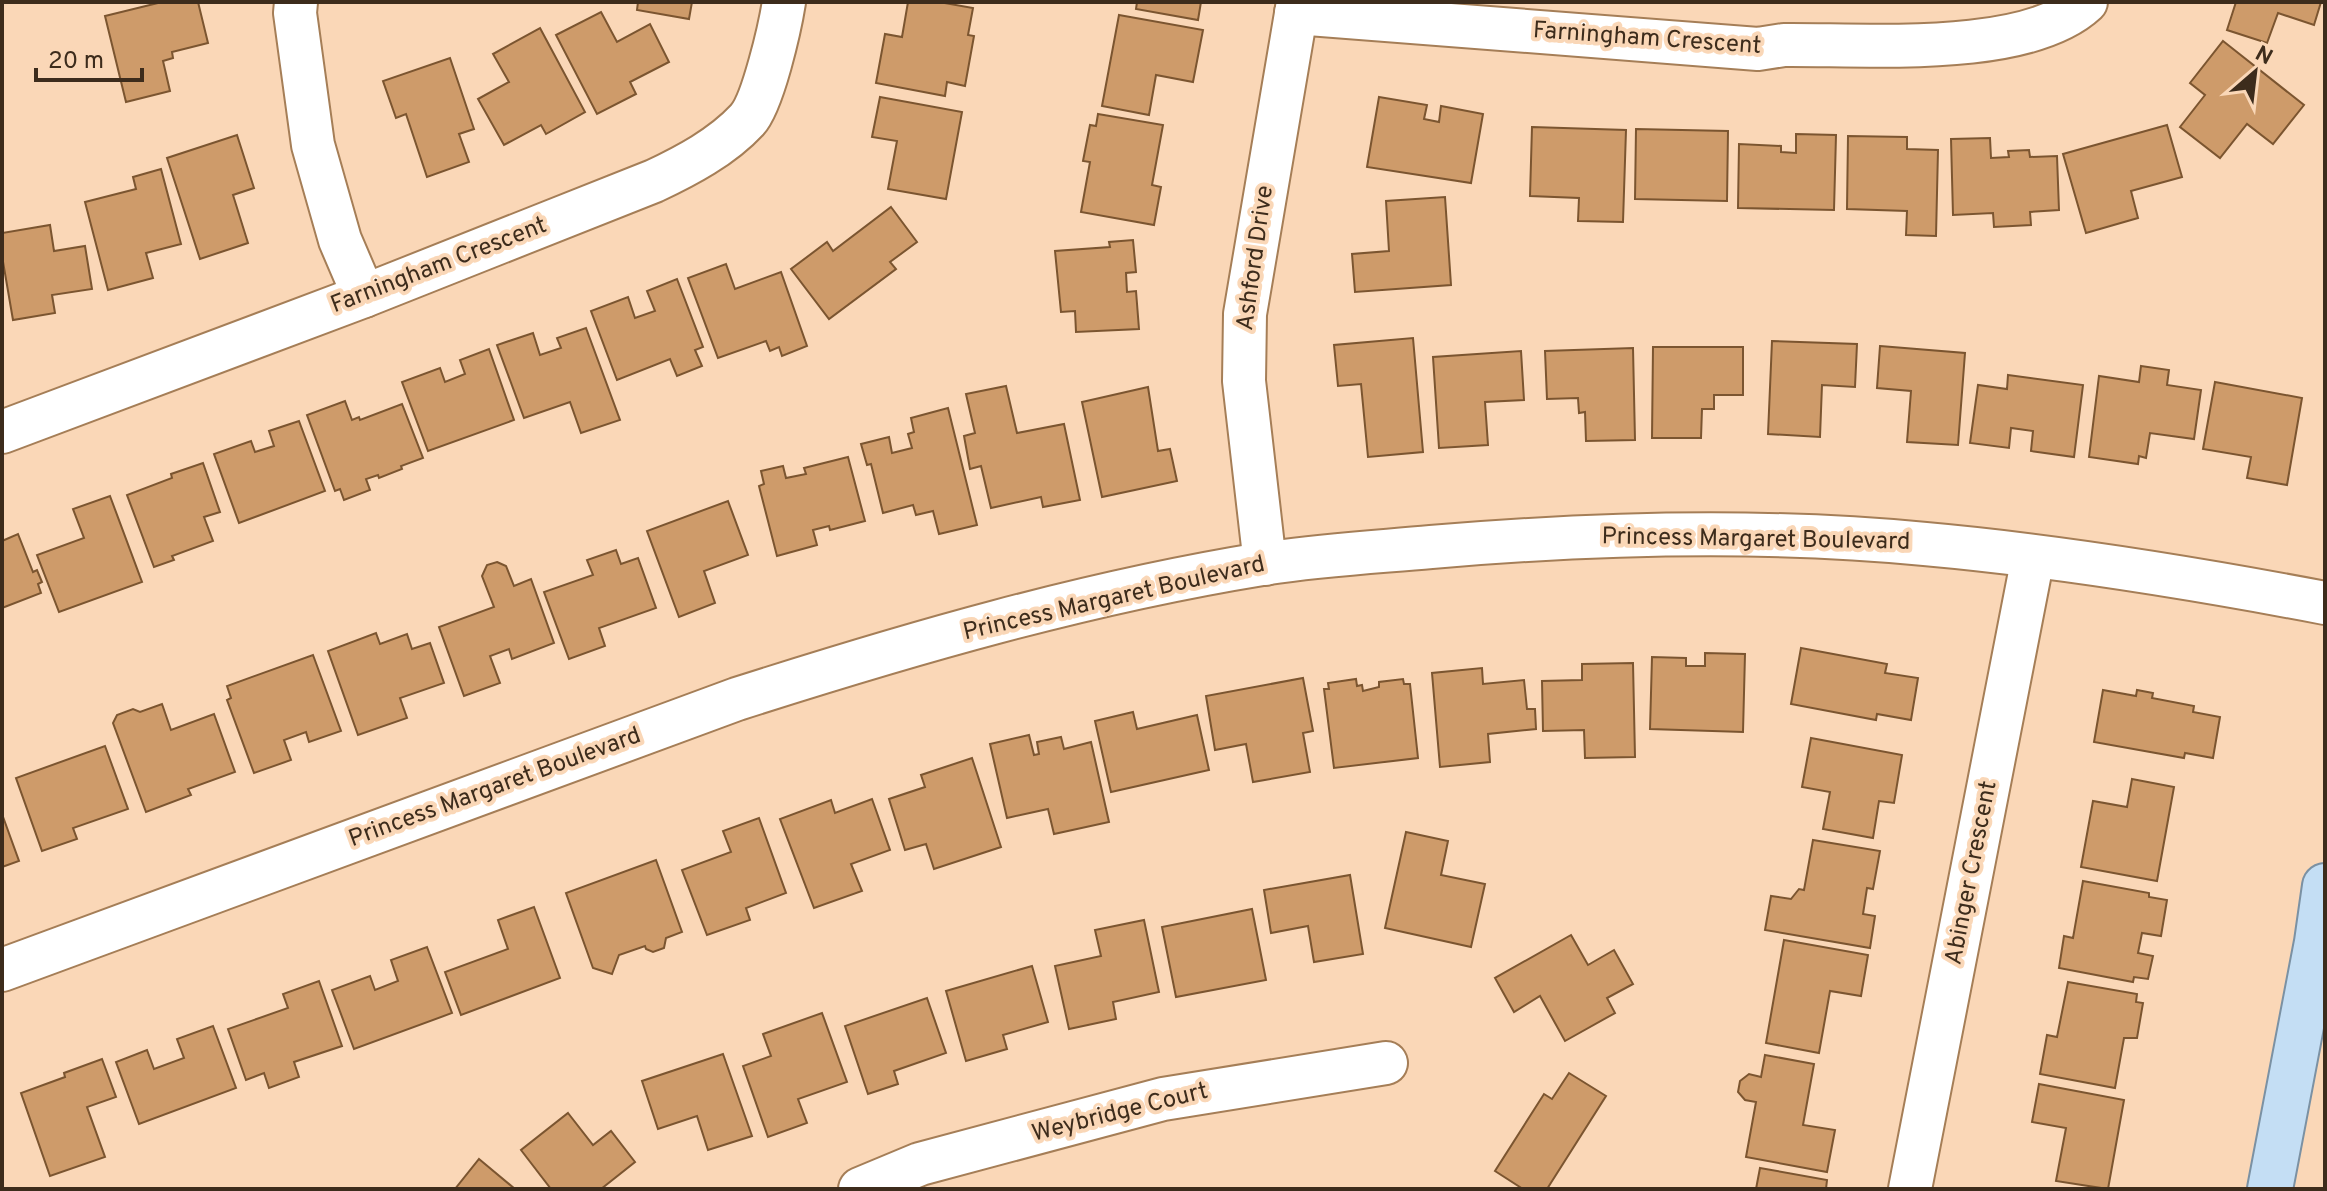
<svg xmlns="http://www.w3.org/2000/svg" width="2327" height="1191" viewBox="0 0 2327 1191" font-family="Overpass,sans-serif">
  <rect width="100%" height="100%" fill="#fad7b7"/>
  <g fill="#ce9b6a" stroke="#7b5530" stroke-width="2">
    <polygon points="162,2 198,2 208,43 172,52 173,58 163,61 170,91 126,102 105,16"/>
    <polygon points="638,2 692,2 689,19 637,10"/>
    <polygon points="908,2 939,2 973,8 968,35 974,36 965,86 947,82 945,96 876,83 885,34 902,37"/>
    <polygon points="1137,2 1201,2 1198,20 1136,9"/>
    <polygon points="2236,2 2321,2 2314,25 2278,13 2267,43 2227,30"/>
    <polygon points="601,12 617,42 650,24 669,62 630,82 636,94 597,114 556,35"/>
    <polygon points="1119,15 1203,30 1193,82 1156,75 1149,115 1102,106"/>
    <polygon points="540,28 585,112 546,134 541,125 504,145 478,99 509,82 493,54"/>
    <polygon points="2223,41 2304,105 2273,144 2247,124 2220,158 2180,127 2205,95 2190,83"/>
    <polygon points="450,58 474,129 459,134 469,162 427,177 406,114 396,118 383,81"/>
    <polygon points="880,97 962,112 946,199 888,189 897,141 872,137"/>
    <polygon points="1379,97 1427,105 1424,119 1439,122 1441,106 1483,114 1471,183 1367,167"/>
    <polygon points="1098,114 1163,125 1152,185 1161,187 1154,225 1081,212 1090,162 1083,161 1090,125 1096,126"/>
    <polygon points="2167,125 2182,177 2131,191 2138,218 2086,233 2063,154"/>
    <polygon points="1532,127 1626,130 1623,222 1578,221 1579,198 1530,196"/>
    <polygon points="1636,129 1728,131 1727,201 1635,199"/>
    <polygon points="1796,134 1836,135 1834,210 1738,208 1739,144 1781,146 1781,152 1796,153"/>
    <polygon points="237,135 254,188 233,195 248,243 200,259 167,158"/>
    <polygon points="1848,136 1907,137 1907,149 1938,150 1936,236 1906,235 1907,211 1847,209"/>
    <polygon points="1990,138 1991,158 2009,157 2008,151 2029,150 2030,157 2057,156 2059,210 2030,212 2031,225 1994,227 1993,213 1953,215 1951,139"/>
    <polygon points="161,169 181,244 146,253 153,278 108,290 85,202 136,189 133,177"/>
    <polygon points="1445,197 1451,285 1355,292 1352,254 1389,251 1386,201"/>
    <polygon points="891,207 917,242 890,262 896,269 829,319 791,269 827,242 833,251"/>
    <polygon points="50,225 54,251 85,246 92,289 52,295 55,313 13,320 2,256 2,233"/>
    <polygon points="1133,240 1136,272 1126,273 1127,292 1136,291 1139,329 1076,332 1075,311 1061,312 1055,251 1110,247 1109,242"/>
    <polygon points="726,264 735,289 781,272 807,346 782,356 779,347 770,351 766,341 718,358 688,278"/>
    <polygon points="677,279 703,347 695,350 702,366 677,376 670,359 617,380 591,311 628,297 635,318 655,311 647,291"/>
    <polygon points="586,328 620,420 581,433 570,402 524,418 497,345 533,333 540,355 561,348 557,338"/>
    <polygon points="1413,338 1423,452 1368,457 1361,384 1338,386 1334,345"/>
    <polygon points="1772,341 1857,344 1855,387 1822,385 1820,437 1768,434"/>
    <polygon points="1880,346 1965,353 1958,445 1907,442 1911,391 1877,388"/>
    <polygon points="1653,347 1743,347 1743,395 1714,395 1714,409 1702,409 1701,438 1652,438"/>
    <polygon points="1633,348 1635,440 1586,441 1585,412 1579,413 1578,398 1547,399 1545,351"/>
    <polygon points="489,349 514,420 428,451 402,382 440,368 445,382 465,374 460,360"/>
    <polygon points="1521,351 1524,400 1485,402 1488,445 1439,448 1433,357"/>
    <polygon points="2141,366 2169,370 2167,385 2201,390 2194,439 2150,433 2146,458 2139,456 2138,464 2089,457 2099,376 2139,382"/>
    <polygon points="2008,375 2083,385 2074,457 2031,451 2033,431 2011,428 2009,448 1970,443 1978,385 2007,389"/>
    <polygon points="2215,382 2302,398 2287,485 2247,478 2251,457 2203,449"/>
    <polygon points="1006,386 1017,433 1064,424 1080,500 1043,507 1041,497 991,508 981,466 970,469 964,436 975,433 966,394"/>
    <polygon points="1148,387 1158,451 1170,449 1177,481 1102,497 1082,402"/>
    <polygon points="345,401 352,420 359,417 360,420 402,404 423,458 401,466 402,469 379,478 378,475 366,479 370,490 344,500 340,489 335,491 307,415"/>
    <polygon points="948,408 977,525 939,534 933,511 916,515 913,505 883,513 871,464 867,465 861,444 889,437 892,453 912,448 908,434 914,432 911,418"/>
    <polygon points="299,421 325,491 239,523 214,454 251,441 255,452 274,446 269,431"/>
    <polygon points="848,457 865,521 830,530 829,526 813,530 817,545 777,556 759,486 764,484 761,471 783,466 786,478 806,474 804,468"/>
    <polygon points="203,463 220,512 204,517 213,541 172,556 174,560 154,567 127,495 172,478 171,474"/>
    <polygon points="110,496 142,582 59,612 37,555 84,538 73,509"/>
    <polygon points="728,501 748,555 704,571 715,603 679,617 647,531"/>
    <polygon points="18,534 33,572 37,570 42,582 38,584 41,593 2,608 2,541"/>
    <polygon points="616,550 621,564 638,558 656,608 599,628 605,646 569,659 544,592 593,575 587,560"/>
    <polygon points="497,562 506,566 514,586 531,579 554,643 512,659 509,649 490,656 500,683 464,696 439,627 494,607 482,576 487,565"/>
    <polygon points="376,633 380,644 407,634 412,649 430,643 444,683 400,698 407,718 358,735 328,651"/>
    <polygon points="1801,648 1887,664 1885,673 1918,678 1911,720 1877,714 1876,720 1791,704"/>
    <polygon points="1705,653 1745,654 1743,732 1650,729 1652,657 1686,658 1686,666 1705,666"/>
    <polygon points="313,655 341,731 309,742 306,732 284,740 291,760 254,773 227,700 231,698 227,686"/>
    <polygon points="1633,663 1635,757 1585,758 1584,730 1543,731 1542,681 1582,680 1582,664"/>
    <polygon points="1482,668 1483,684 1524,680 1527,709 1535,709 1536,729 1488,734 1490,762 1440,767 1432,673"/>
    <polygon points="1303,678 1313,731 1303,733 1310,772 1253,782 1246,744 1215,750 1206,696"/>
    <polygon points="1356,679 1357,686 1362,685 1363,691 1379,687 1379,682 1403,679 1404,684 1410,684 1418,758 1334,768 1324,689 1329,689 1328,683"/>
    <polygon points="2103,690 2136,696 2137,690 2153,693 2152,698 2194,706 2193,712 2220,717 2213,758 2185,753 2184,758 2094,742"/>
    <polygon points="162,704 171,730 214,714 235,772 188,789 191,795 146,812 113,723 117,715 133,709 140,712"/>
    <polygon points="1133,712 1137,729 1197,715 1209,770 1111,792 1095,721"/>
    <polygon points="1029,735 1034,755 1039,754 1037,742 1061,737 1064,749 1091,742 1109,822 1054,834 1048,809 1007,818 990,744"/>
    <polygon points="1811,738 1902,755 1894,803 1879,801 1873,838 1823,829 1830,792 1802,787"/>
    <polygon points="105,746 128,809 73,828 77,839 42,851 16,778"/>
    <polygon points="972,758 1001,847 934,869 926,844 905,850 889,799 925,787 921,775"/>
    <polygon points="2132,779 2174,787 2157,881 2081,867 2093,801 2127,807"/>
    <polygon points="872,799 890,850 851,864 862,891 814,908 780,819 831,800 835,813"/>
    <polygon points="2,814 19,861 2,867"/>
    <polygon points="759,818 786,893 746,908 750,920 707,935 682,870 731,852 723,831"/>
    <polygon points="1406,832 1448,841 1441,875 1485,884 1471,947 1385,928"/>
    <polygon points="1813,840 1880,851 1873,889 1867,888 1863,914 1875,916 1870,948 1765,930 1771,896 1791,899 1799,889 1804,890"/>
    <polygon points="656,860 682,932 666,938 664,948 653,952 646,949 645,946 619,955 612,974 593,968 566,893"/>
    <polygon points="1350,875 1363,954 1314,962 1308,926 1271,933 1264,890"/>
    <polygon points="2083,881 2149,893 2149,897 2167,900 2161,936 2142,933 2138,953 2153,956 2148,979 2134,977 2133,982 2059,968 2064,936 2073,938"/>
    <polygon points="534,907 560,978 461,1015 445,972 508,949 498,920"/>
    <polygon points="1252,909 1266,980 1176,997 1162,927"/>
    <polygon points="1144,920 1159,992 1113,1002 1116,1019 1069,1029 1055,966 1101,956 1095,930"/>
    <polygon points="1571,935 1588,965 1614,950 1633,984 1607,998 1615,1013 1565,1041 1540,996 1514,1012 1495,978"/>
    <polygon points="1784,940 1868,955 1861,996 1830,991 1819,1053 1766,1043"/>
    <polygon points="427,947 452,1013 354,1049 332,990 370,976 375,990 398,981 391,960"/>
    <polygon points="1032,966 1048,1022 1003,1035 1007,1049 966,1061 946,991"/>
    <polygon points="319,981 342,1046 294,1062 299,1077 269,1088 264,1073 246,1080 228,1029 288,1008 283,994"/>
    <polygon points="2068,982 2137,994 2136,1002 2143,1003 2137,1038 2124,1038 2115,1088 2040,1074 2047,1035 2057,1037"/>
    <polygon points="927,998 946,1053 894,1071 898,1084 868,1094 845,1026"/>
    <polygon points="822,1013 847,1082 798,1099 807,1123 768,1137 743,1066 771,1056 763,1034"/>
    <polygon points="213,1026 236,1088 139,1124 116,1062 147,1050 154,1069 184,1058 177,1039"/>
    <polygon points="723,1054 752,1136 708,1150 697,1116 658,1129 642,1081"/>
    <polygon points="1765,1055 1814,1064 1803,1125 1835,1130 1827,1172 1746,1157 1756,1102 1745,1100 1738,1092 1740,1081 1749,1074 1761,1077"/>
    <polygon points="102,1059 116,1097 87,1107 105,1157 50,1176 21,1093 65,1077 64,1073"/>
    <polygon points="1569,1073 1606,1096 1547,1189 1523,1189 1495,1171 1544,1094 1552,1099"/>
    <polygon points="2039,1084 2124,1100 2108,1189 2056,1181 2066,1128 2032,1122"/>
    <polygon points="568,1113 593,1145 611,1131 635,1162 601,1189 551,1189 521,1150"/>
    <polygon points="479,1159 515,1189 455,1189"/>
    <polygon points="1760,1168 1827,1180 1826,1189 1756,1189"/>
  </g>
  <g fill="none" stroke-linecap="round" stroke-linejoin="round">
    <defs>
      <g id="minor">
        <polyline points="296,2 295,13 313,145 340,240 364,296"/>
        <path d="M 1296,13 L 1758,49 L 1784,45 C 1864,44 2026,58 2086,2"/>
        <path d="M 2,432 L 364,296 L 654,181 C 686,166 722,147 747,120 C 763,103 780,27 784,2"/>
        <polyline points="1265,564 1244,381 1245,314 1298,2"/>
        <path d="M 2,970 L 737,699 C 909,644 1084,593 1262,564 C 1318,555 1375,552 1431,547 C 1595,533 1761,528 1925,544 C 2059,556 2193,578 2325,603"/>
        <polyline points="860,1189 920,1164 1163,1099 1386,1063"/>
        <polyline points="1910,1189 2033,557"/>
      </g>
      <polyline id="major" points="2270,1189 2317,942 2325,886"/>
    </defs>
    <use href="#minor" stroke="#a57e57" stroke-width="46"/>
    <use href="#major" stroke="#7b91a3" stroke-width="48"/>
    <use href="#minor" stroke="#fff" stroke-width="42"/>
    <use href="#major" stroke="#c4def4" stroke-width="44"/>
  </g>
  <g text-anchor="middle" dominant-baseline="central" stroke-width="8" stroke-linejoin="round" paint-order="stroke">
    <g font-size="24" fill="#3d2c1c" stroke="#fad7b7">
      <text transform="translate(1647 39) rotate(4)">Farningham Crescent</text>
      <text transform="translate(1256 258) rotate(-82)">Ashford Drive</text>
      <text transform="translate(439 266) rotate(-21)">Farningham Crescent</text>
      <text transform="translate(1756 540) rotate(1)">Princess Margaret Boulevard</text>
      <text transform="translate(1114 599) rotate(-13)">Princess Margaret Boulevard</text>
      <text transform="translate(495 788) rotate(-20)">Princess Margaret Boulevard</text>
      <text transform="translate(1972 873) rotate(-79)">Abinger Crescent</text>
      <text transform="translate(1120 1113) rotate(-14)">Weybridge Court</text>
    </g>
  </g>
  <rect width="2327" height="1191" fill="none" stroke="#3d2c1c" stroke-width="8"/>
  <g transform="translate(2255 72) rotate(28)" stroke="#fad7b7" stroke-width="6" paint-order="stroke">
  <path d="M0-6L14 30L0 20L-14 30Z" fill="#3d2c1c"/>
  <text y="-12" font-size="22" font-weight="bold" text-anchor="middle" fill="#3d2c1c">N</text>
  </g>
  <path d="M36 68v12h106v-12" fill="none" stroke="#3d2c1c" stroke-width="4"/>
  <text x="48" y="68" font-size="24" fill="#3d2c1c" stroke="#fad7b7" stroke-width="6" paint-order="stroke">20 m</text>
</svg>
